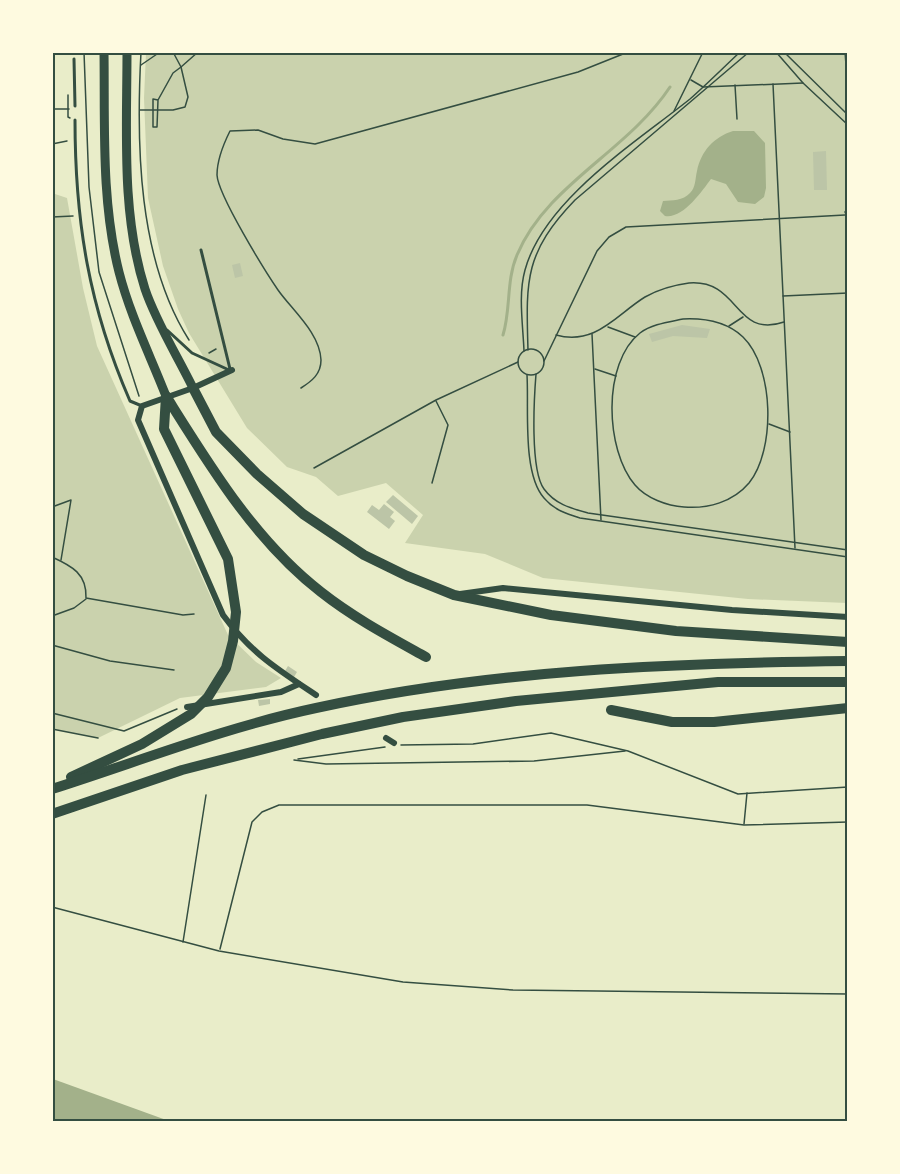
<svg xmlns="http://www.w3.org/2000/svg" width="900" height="1174" viewBox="0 0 900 1174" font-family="Rubik,sans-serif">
  <rect width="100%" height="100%" fill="#e9edc9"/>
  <g fill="#cad2ad">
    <polygon points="146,53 847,53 847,603 748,599 543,578 485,554 405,543 423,515 386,483 338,496 316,477 287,467 247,428 189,333 178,309 163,266 148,198 144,98"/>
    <polygon points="52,193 67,198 83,288 97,346 228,635 256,662 281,678 266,687 180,698 98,738 53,729"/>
  </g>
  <g fill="#a3b18a">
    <path d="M 733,131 L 754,131 L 765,143 L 766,188 L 764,197 L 755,204 L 738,202 L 726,184 L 711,179 C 702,191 683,219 665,216 L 660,211 L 663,201 C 672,200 683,201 690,193 C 696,187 695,179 697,171 C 701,151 714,137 733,131 Z"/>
    <polygon points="53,1079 169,1121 53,1121"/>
  </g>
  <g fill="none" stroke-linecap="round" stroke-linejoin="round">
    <path stroke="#a3b18a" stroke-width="3" d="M 503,335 C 511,309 506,281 517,255 C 547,184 627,152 670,87"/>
  </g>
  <g fill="#bcc5a7">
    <polygon points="826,151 827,190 814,190 813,152"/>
    <polygon points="240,263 243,276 235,278 232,265"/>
    <polygon points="682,325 710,329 707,338 673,336 652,342 649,334"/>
    <polygon points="393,495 418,516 412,524 386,502"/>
    <polygon points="384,504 394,512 390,517 395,521 389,529 367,512 372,505 379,510"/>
    <polygon points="288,666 297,672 294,677 285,671"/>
    <polygon points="270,699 270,704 259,706 258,700"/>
  </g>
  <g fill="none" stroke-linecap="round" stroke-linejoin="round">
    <g stroke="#344e41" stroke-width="1.5">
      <polyline points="84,52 89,187 99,272 139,396"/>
      <path d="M 141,52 C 136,145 138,260 189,340"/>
      <polyline points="776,52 803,83 848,125"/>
      <polyline points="784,52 848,115"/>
      <polyline points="845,52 848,91"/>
      <polyline points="141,65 160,52"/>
      <polyline points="691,80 703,87 803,83"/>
      <polyline points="773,84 795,548"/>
      <polyline points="735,85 737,119"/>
      <polyline points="68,95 68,117 70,118"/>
      <polyline points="158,100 153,99 153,127 157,127 158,100 173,73 181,67 173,52"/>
      <polyline points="52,109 69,109"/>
      <polyline points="140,110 173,110 185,107 188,97 181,67 198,52"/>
      <polyline points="674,111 703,52"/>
      <polyline points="52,144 67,141"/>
      <polyline points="848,208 845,212 848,219"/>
      <polyline points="52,217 73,216"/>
      <polyline points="783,296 848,293"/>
      <path d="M 683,319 C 704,318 727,322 743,337 C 774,367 776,449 749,483 C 733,502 708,509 684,507 C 667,506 646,498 635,485 C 605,450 602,363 640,333 C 652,324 669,322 683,319 Z"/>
      <polyline points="729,326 743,317"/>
      <polyline points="608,327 635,337"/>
      <polyline points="592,334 601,520"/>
      <path d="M 556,335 C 596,346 617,314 645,297 C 659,289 674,285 689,283 C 740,279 734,339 784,322"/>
      <circle cx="531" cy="362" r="13"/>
      <path d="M 528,350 C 526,281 524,253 575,200 L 749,52"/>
      <path d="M 524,351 C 523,325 518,295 525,270 C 544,200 635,143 690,99 C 707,84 723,68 740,52"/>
      <polyline points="209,353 216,349"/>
      <polyline points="544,361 597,251 609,237 626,227 845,215"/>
      <polyline points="595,369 616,376"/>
      <path d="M 536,374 C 534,399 530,470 544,489 C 555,504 570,508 588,513 L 848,550"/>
      <path d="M 527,375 C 529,408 522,473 544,498 C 554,510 567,514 580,518 L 848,557"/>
      <path d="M 301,388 C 312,381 321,374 321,360 C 320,333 292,310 278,290 C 265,271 218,195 217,175 C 217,160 223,145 230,131 L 258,130 L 283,139 L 315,144 L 578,72 L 628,52"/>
      <polyline points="769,424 790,432"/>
      <polyline points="314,468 436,400 518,362"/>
      <polyline points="432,483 448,425 436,401"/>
      <polyline points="52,507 71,500 61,560"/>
      <path d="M 52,557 C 72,566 87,574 86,598 L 183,615 L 194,614"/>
      <polyline points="52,616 74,608 86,599"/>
      <polyline points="52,645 110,661 174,670"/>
      <polyline points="52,713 124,731 177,709"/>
      <polyline points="52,729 98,738"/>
      <polyline points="401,745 473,744 551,733 628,751 738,794 848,787"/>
      <polyline points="298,759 385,747"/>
      <polyline points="294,760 326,764 534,761 625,751"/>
      <polyline points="744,824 747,793"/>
      <polyline points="52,907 219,951 403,982 513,990 848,994"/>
      <polyline points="183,942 206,795"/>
      <polyline points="220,949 252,822 262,812 279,805 587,805 744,825 848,822"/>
    </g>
    <g stroke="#344e41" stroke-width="3">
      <polyline points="74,59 75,106"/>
      <path d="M 75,120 C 75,222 89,307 130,401 L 142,406"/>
      <polyline points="201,250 230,369"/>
      <polyline points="167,330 192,353 229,370"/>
    </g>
    <g stroke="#344e41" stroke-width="6">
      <path d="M 232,370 L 193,388 L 142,406 L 138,420 L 223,615 C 251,653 277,669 316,695"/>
      <polyline points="460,594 503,588 732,610 848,617"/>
      <polyline points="187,707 281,692 299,684"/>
      <polyline points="386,738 394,743"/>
    </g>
    <g stroke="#344e41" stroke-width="9">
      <path d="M 104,52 C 105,125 101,201 119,272 C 130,315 150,355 166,396"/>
      <path d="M 127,52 C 127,130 121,214 145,289 C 156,322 178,357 193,388"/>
    </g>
    <g stroke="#344e41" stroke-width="10">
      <polyline points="193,388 216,432 257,474 303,514 364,555 407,576 454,595 551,615 676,631 848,642"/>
      <path d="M 166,396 C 210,466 255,541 321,592 C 354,618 390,637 426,657"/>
      <polyline points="611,710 672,722 714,722 848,708"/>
      <polyline points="71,777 142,744 191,714 208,697 226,668 233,641 236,612 228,559 164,429 166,396"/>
      <path d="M 52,789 C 140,761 226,727 316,708 C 490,670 670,663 848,661"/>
      <polyline points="52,814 182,770 322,734 403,717 516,701 718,682 848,682"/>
    </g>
  </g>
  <rect width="900" height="1174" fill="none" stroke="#fefae0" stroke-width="108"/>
  <rect x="54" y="54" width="792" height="1066" fill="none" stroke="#344e41" stroke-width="2"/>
</svg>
